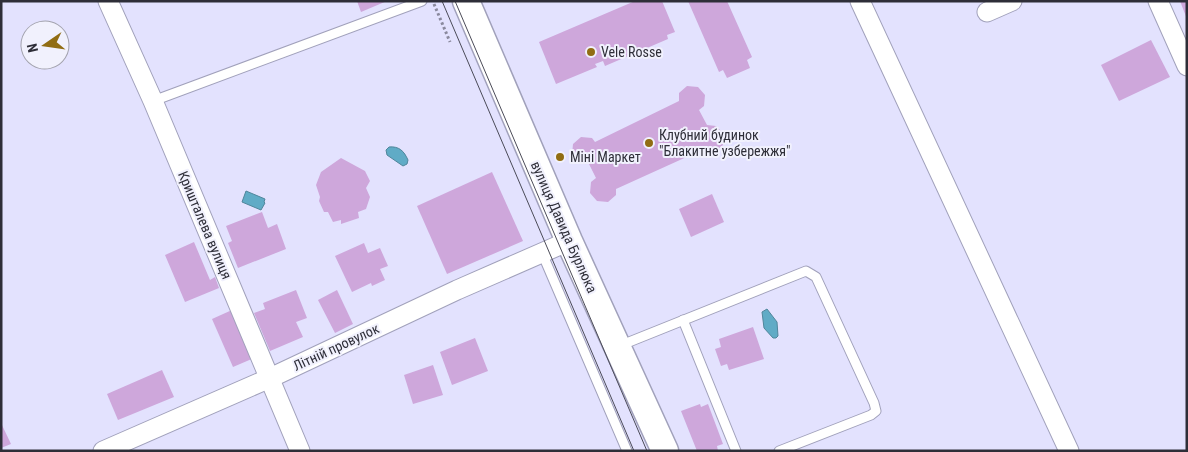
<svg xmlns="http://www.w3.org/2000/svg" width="1188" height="452" viewBox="0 0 1188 452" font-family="'Roboto Condensed',sans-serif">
  <rect width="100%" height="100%" fill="#e3e2fe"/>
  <g fill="#60abc6" stroke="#51869b">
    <path d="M 389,147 C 399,146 404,151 408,160 L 407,164 L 403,166 L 387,155 L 386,150 Z"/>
    <polygon points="246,191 265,199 264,202 265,203 261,210 242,202"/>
    <polygon points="767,309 777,322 778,336 776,338 773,338 764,328 762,312"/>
  </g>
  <g fill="#cea7db">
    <polygon points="357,1 387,1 361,12"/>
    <polygon points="635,1 662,1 675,32 667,35 668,39 605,66 603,61 595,64 597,67 556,84 539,42"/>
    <polygon points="688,1 727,1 752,57 747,60 750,68 727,78 723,70 719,72"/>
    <polygon points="1180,1 1187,1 1187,19"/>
    <polygon points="1151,40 1170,77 1119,101 1101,65"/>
    <polygon points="687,86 698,87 705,95 704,106 699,110 707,125 716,126 724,134 723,145 714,152 702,150 616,189 616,195 608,202 597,201 590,193 591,182 596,178 589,164 579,163 572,155 573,144 581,137 592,138 595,142 679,101 679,93"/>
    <polygon points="341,158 365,171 370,181 366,188 370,197 366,209 358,212 359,218 341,224 341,220 333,222 328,212 324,212 319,201 320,197 316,185 321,172"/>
    <polygon points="492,172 523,241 447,274 417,206"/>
    <polygon points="712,194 724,222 691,237 679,209"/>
    <polygon points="262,212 268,228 277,224 286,249 238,268 228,243 232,241 226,226"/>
    <polygon points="194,242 210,280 215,277 219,288 185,302 165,255"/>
    <polygon points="364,243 368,253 380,248 388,266 380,269 385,280 372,286 371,283 352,292 335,256"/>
    <polygon points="296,290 307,318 296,322 303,337 270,351 254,313 265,309 263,303"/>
    <polygon points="337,290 353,324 335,333 318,300"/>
    <polygon points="232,310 254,358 233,367 212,319"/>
    <polygon points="753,327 764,359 729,370 727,364 721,366 715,349 721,347 719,339"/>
    <polygon points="475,338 488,371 452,385 440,352"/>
    <polygon points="433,365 443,395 413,404 404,375"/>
    <polygon points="162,370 174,397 118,420 107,394"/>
    <polygon points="700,404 701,407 708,404 723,444 717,446 718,451 697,451 681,411"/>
    <polygon points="1,423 11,444 1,448"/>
  </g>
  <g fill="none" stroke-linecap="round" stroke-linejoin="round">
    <defs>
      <g id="lane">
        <polyline points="153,101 422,1"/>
        <polyline points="542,253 627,451"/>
        <polyline points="683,320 736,451"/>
        <polyline points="619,346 806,271 816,277 874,403 876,411 871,415 779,451"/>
      </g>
      <g id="street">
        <polyline points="108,1 153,101 300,451"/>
        <polyline points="860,1 1069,451"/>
        <polyline points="1158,1 1187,66"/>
        <polyline points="987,12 1012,1"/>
        <polyline points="103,451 270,378 457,290 569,241"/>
      </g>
      <polyline id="secondary" points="466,1 569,241 665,451"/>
    </defs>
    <use href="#lane" stroke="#a1a1bb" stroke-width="11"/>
    <use href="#street" stroke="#a1a1bb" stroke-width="21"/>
    <use href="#secondary" stroke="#a1a1bb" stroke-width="29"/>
    <polyline stroke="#8a899d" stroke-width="3" stroke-dasharray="2.5 2.5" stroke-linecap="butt" points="434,4 450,42"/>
    <use href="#lane" stroke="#fff" stroke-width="9"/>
    <use href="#street" stroke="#fff" stroke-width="19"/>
    <use href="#secondary" stroke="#fff" stroke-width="26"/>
    <g stroke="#4b4b58" stroke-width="1">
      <polyline points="442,1 634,451"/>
      <polyline points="455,1 647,451"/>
    </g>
  </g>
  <g fill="#916d13" stroke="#f1f1fd" stroke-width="2">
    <circle cx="591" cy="52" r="5"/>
    <circle cx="649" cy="143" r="5"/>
    <circle cx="560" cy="157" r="5"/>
  </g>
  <g text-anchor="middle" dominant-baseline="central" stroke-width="4" stroke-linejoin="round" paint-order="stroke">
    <g font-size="14" fill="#2e2e38" stroke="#f1f1fd" text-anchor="start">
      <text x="601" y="52">Vele Rosse</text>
      <text x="659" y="135">Клубний будинок<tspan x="659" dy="16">"Блакитне узбережжя"</tspan></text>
      <text x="570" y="157">Міні Маркет</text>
    </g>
    <g font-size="14" fill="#2e2e38" stroke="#f1f1fd">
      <text transform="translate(205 225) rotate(67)">Кришталева вулиця</text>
      <text transform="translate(564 227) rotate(66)">вулиця Давида Бурлюка</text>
      <text transform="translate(336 347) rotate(-25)">Літній провулок</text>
    </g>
  </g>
  <rect width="1188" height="452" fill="none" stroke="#2e2e38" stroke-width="5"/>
  <g transform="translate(45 45) rotate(257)"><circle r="24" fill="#f1f1fd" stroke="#a3a3ae"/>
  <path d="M0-4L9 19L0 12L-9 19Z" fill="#916d13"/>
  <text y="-8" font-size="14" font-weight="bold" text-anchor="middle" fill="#2e2e38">N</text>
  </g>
</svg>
